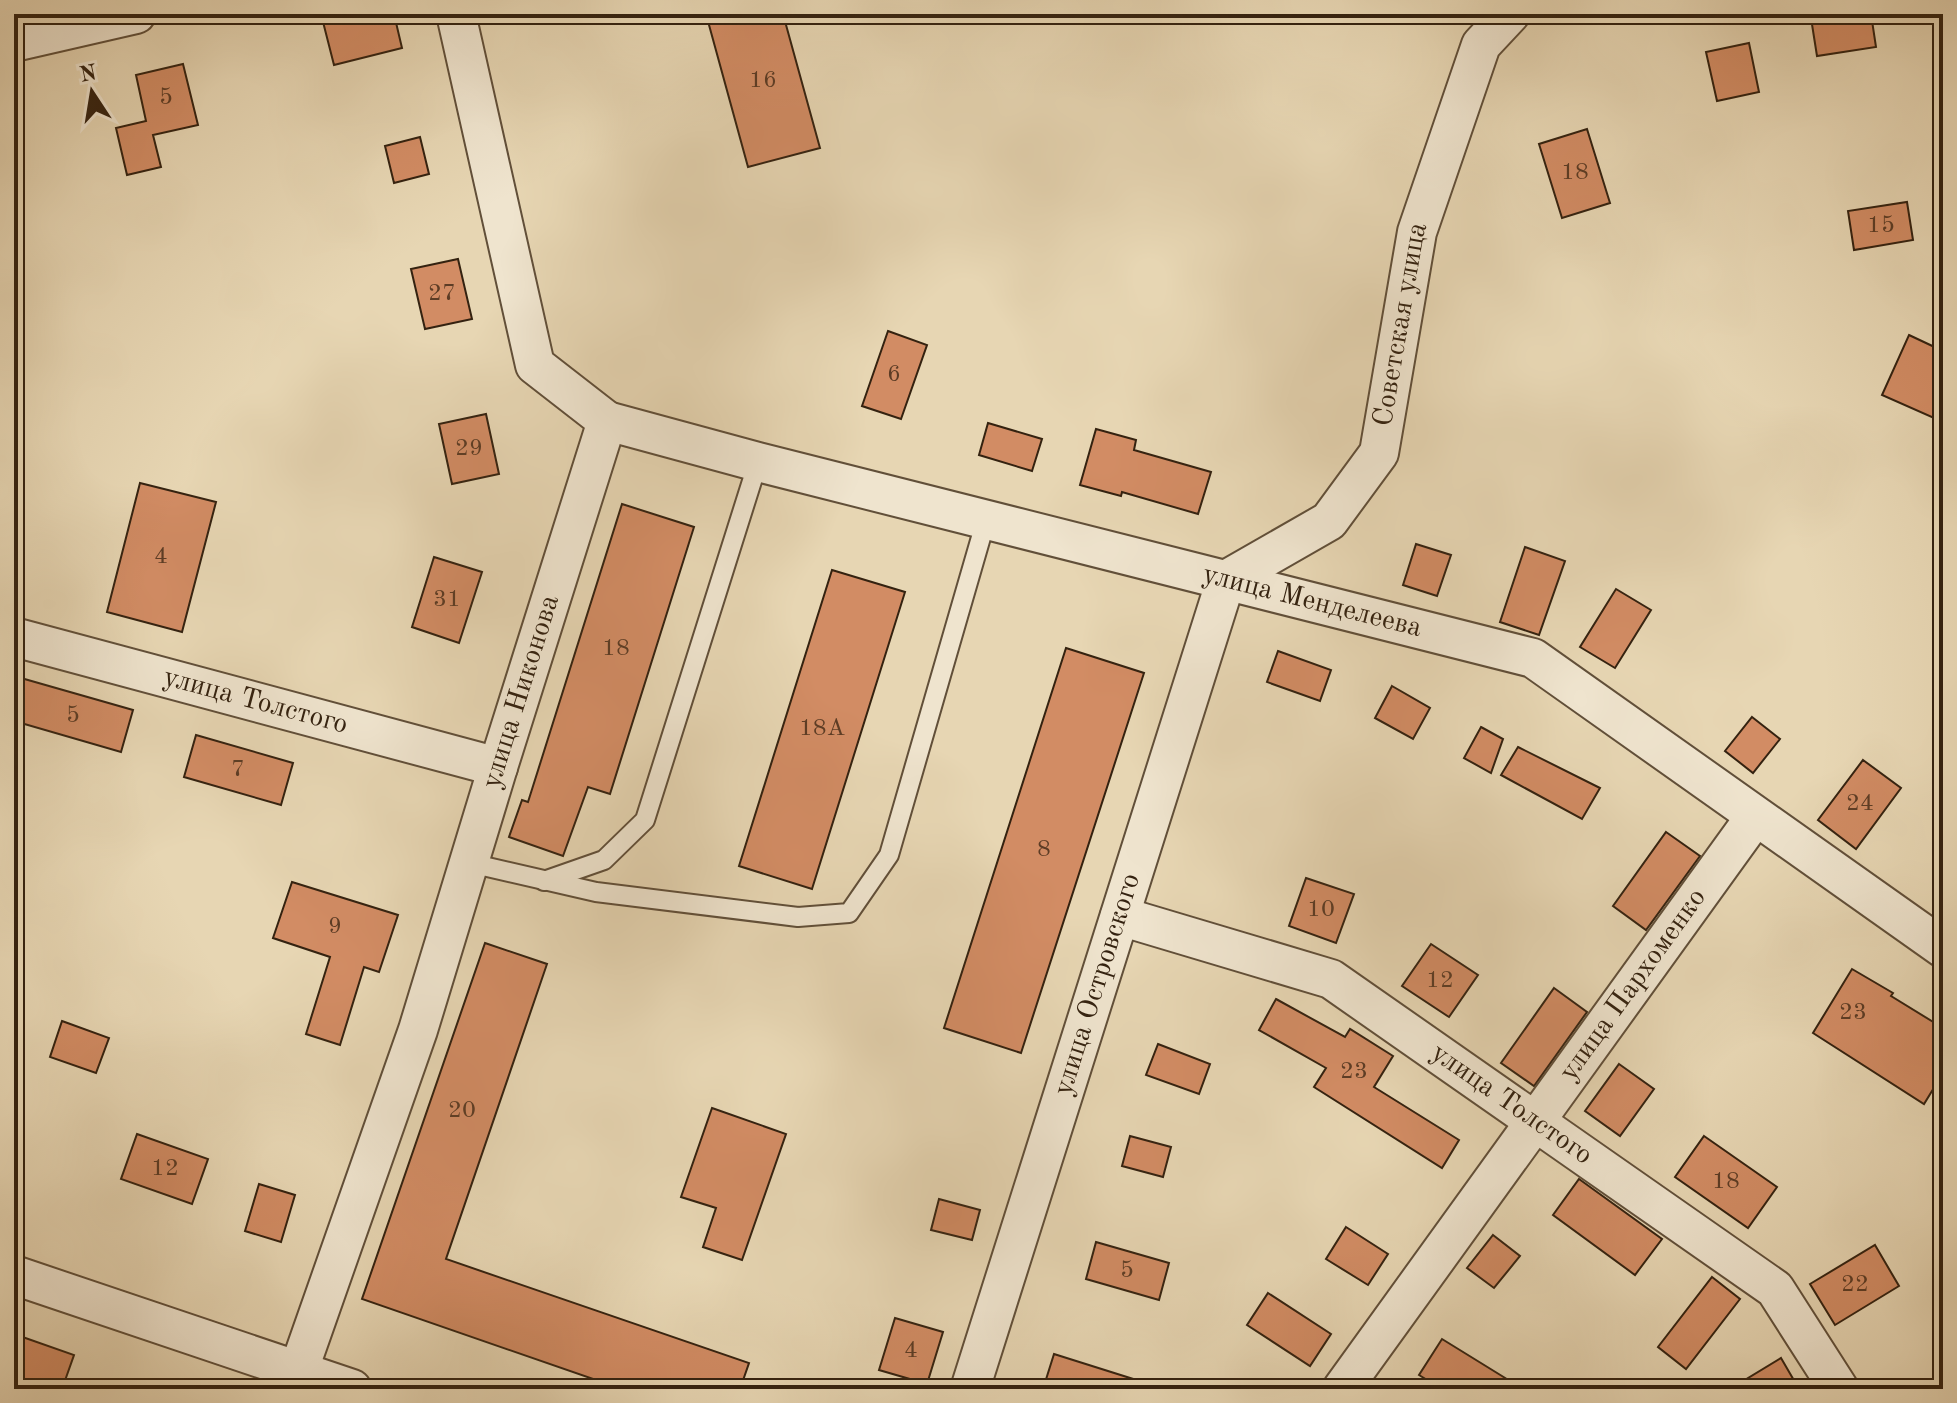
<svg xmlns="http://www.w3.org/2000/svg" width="1957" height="1403" viewBox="0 0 1957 1403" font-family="'Old Standard TT',serif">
  <rect width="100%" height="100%" fill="#e7d6b3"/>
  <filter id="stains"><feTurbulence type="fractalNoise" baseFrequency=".0025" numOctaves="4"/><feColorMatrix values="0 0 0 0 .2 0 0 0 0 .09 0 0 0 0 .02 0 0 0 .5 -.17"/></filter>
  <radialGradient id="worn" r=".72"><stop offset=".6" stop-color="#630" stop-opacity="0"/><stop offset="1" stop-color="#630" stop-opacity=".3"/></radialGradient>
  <g fill="#d28c64" stroke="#342210" stroke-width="2">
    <polygon points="321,14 394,14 402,48 334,65"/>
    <polygon points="706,14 783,14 820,148 748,167"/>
    <polygon points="1836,14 1871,14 1876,47 1817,56 1811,18"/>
    <polygon points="1749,43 1759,92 1717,101 1706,52"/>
    <polygon points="183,64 198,125 153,135 161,167 127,175 116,128 146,121 136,75"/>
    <polygon points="1587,129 1610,203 1562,218 1539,144"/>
    <polygon points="420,137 429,174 394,183 385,146"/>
    <polygon points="1907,202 1913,240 1854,250 1848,211"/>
    <polygon points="458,259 472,319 425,329 411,269"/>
    <polygon points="888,331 927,345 901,419 862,406"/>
    <polygon points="1909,335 1943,351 1943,422 1882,395"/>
    <polygon points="486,414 499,474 452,484 439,424"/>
    <polygon points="988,423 1042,439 1032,471 979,455"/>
    <polygon points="1096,429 1136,440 1134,450 1211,472 1198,514 1122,492 1121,496 1080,485"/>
    <polygon points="140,483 216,502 182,632 107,612"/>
    <polygon points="622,504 694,527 610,794 588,787 563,856 509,837 522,800 528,802"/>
    <polygon points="1416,544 1451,555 1437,596 1403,585"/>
    <polygon points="1525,547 1565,561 1539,635 1500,622"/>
    <polygon points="434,557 482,572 459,643 412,627"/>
    <polygon points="832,570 905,592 812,889 739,866"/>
    <polygon points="1616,589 1651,610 1615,668 1580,647"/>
    <polygon points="1066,648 1144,673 1021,1053 944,1028"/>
    <polygon points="1278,651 1331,670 1320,701 1267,682"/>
    <polygon points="14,676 133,710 121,752 14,721"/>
    <polygon points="1392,686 1430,708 1413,739 1375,718"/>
    <polygon points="1752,717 1780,739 1753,773 1725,751"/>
    <polygon points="1481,727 1503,739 1491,773 1464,758"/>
    <polygon points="196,735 293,763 281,805 184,777"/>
    <polygon points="1518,747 1600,788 1582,819 1501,775"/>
    <polygon points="1863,760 1901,788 1856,849 1818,820"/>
    <polygon points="1666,832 1700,856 1646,930 1613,906"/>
    <polygon points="1306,878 1354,894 1336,943 1289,926"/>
    <polygon points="292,882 398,915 379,972 364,967 340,1045 306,1034 330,957 273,938"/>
    <polygon points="485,943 547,964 446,1259 749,1363 740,1389 622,1389 362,1299"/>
    <polygon points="1431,944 1478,975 1449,1017 1402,986"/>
    <polygon points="1852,969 1893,993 1891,996 1943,1028 1943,1073 1924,1104 1813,1033"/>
    <polygon points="1554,988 1587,1012 1534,1086 1501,1063"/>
    <polygon points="1276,999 1345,1037 1350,1029 1393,1056 1374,1087 1459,1140 1442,1168 1314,1087 1326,1068 1259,1030"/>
    <polygon points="62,1021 109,1038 96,1073 50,1057"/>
    <polygon points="1158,1044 1210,1064 1199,1094 1146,1075"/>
    <polygon points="1619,1064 1654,1089 1620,1136 1585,1111"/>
    <polygon points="712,1108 786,1134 742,1260 703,1247 716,1208 681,1197"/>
    <polygon points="137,1134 208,1159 192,1204 121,1179"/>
    <polygon points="1130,1136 1171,1147 1163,1177 1122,1166"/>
    <polygon points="1704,1136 1777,1187 1748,1228 1675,1177"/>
    <polygon points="1579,1179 1662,1239 1635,1275 1553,1215"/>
    <polygon points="259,1184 295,1195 281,1242 245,1231"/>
    <polygon points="939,1199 980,1210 972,1240 931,1230"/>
    <polygon points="1346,1227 1388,1254 1368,1285 1326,1259"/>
    <polygon points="1493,1235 1520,1256 1494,1288 1467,1268"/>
    <polygon points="1096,1242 1169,1263 1159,1300 1086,1279"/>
    <polygon points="1875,1245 1899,1286 1835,1325 1810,1284"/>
    <polygon points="1712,1277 1740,1299 1686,1369 1658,1347"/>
    <polygon points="1268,1293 1331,1334 1310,1366 1247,1325"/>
    <polygon points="895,1318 943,1332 927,1384 879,1370"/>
    <polygon points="14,1334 74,1355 62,1389 14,1389"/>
    <polygon points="1442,1339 1523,1389 1442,1389 1419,1375"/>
    <polygon points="1054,1354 1146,1383 1145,1389 1043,1389"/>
    <polygon points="1781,1358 1799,1389 1730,1389"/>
  </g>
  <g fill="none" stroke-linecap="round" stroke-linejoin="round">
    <defs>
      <g id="lane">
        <polyline points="470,863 596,892 798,917 849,913 889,855 986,520"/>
        <polyline points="544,881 604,860 645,820 758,462"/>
      </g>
      <g id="street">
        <polyline points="14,42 136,14"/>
        <path id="s1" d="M 607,421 L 758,462 L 1533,658 L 1943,948"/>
        <path id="s2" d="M 14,637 L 498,767"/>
        <path id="s3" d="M 1120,916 L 1331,979 L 1775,1289 L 1839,1389"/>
        <polyline points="14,1275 352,1389"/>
        <path id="s4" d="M 292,1389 L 418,1030 L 498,767 L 607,421 L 535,365 L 456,14"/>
        <path id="s5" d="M 970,1389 L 1226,580 L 1329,521 L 1379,453 L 1417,232 L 1481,45 L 1510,14"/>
        <path id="s6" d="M 1342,1389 L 1755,817"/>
      </g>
    </defs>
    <use href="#lane" stroke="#614f39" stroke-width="22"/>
    <use href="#street" stroke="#614f39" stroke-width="42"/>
    <use href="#lane" stroke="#efe4ce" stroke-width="18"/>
    <use href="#street" stroke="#efe4ce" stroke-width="38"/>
  </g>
  <g text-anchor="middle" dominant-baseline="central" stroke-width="7" stroke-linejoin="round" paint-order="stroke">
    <g font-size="24" fill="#5c3c25">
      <text x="763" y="81">16</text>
      <text x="166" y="98">5</text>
      <text x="1575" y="173">18</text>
      <text x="1881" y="226">15</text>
      <text x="442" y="294">27</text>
      <text x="894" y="375">6</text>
      <text x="469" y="449">29</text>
      <text x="161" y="557">4</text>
      <text x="447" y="600">31</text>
      <text x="616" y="649">18</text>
      <text x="73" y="716">5</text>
      <text x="822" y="729">18А</text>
      <text x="238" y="770">7</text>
      <text x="1860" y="804">24</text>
      <text x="1044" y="850">8</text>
      <text x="1321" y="910">10</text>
      <text x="335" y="927">9</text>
      <text x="1440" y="981">12</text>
      <text x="1853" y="1013">23</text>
      <text x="1354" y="1072">23</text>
      <text x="462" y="1111">20</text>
      <text x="165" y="1169">12</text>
      <text x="1726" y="1182">18</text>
      <text x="1127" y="1271">5</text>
      <text x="1855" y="1285">22</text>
      <text x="911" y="1351">4</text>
    </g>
    <g font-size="28" fill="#342210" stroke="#efe4ce">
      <text stroke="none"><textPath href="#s5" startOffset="1182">Советская улица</textPath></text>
      <text stroke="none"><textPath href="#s1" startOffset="728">улица Менделеева</textPath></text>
      <text stroke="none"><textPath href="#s4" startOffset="734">улица Никонова</textPath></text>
      <text stroke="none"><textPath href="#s2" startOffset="250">улица Толстого</textPath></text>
      <text stroke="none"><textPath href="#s5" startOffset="424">улица Островского</textPath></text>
      <text stroke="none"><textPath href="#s6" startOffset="498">улица Пархоменко</textPath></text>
      <text stroke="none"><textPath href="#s3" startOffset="440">улица Толстого</textPath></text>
    </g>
  </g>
  <rect width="1957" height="1403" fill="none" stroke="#e7d6b3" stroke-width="48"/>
  <rect x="16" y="16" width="1925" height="1371" fill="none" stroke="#342210" stroke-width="4"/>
  <rect x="24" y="24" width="1909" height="1355" fill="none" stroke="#342210" stroke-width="2"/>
  <g transform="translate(92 92) rotate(348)" stroke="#efe4ce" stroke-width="6" paint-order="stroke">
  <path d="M0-6L14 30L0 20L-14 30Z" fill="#342210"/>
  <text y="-12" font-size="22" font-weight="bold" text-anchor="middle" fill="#342210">N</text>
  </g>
  <rect width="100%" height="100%" filter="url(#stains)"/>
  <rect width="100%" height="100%" fill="url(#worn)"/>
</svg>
